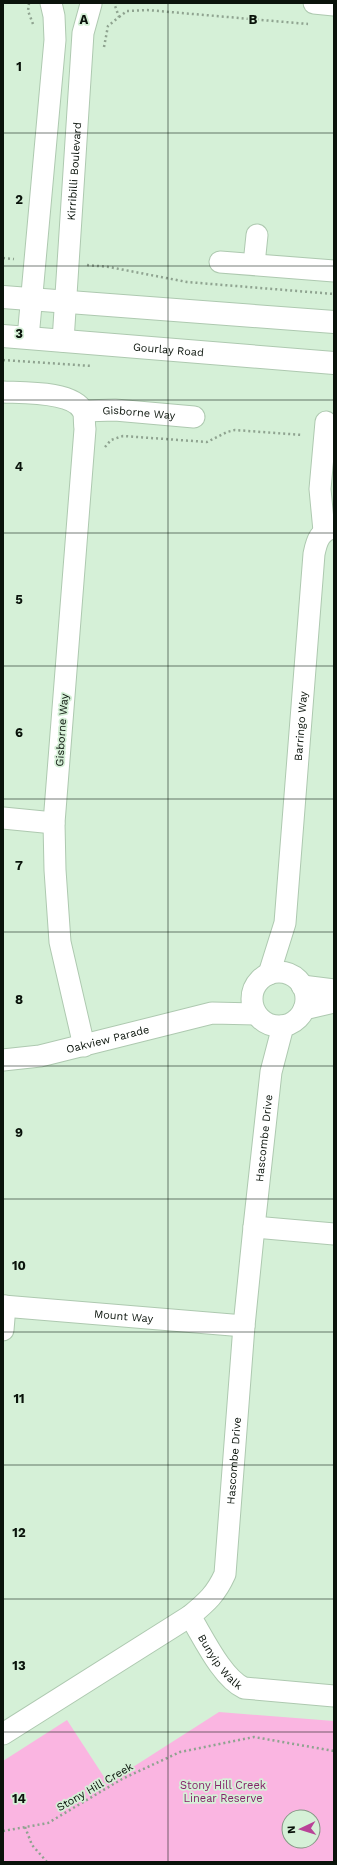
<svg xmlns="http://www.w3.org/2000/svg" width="337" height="1865" viewBox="0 0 337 1865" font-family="'Work Sans',sans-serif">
  <rect width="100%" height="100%" fill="#d5f0d7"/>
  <path fill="#fab5e1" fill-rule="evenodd" d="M 219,1712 L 334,1721 L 334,1862 L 3,1862 L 3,1761 L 67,1720 L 108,1783 ZM 289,1817 L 313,1817 L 313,1841 L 289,1841 Z"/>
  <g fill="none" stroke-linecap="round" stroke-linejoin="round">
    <defs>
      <g id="minor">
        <polyline points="314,3 334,5"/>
        <polyline points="220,262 334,271"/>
        <polyline points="254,264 257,235"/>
        <polyline points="28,338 55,40 54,16 51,3"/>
        <path id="s1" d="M 63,341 L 83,33 L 91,4"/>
        <path d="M 3,392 C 23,393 73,391 83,411 C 85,415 84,424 85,429 L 54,823 L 55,870 L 60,942 L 84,1046"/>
        <path id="s2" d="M 83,411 L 115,410 L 194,417"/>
        <polyline points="324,531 320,489 326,422"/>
        <polyline points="3,818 54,823"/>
        <circle cx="279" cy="999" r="27"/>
        <path id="s3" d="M 269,974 L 285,923 L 314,554 C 317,539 320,532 334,527"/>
        <polyline points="302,986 334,990"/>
        <polyline points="304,1009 334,1002"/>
        <path id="s4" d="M 3,1060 L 40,1056 L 212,1013 L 256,1014"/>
        <polyline points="254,1227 334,1234"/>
        <path id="s5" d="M 3,1306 L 244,1326"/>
        <polyline points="3,1330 5,1306"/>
        <path id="s6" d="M 190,1616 C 203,1637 222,1678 244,1688 L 334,1696"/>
        <path id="s7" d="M 3,1734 L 190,1616 C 207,1602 216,1594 225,1574 L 244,1326 L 254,1227 L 271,1072 L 283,1026"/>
      </g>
      <g id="major">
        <polyline points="3,297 334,322"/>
        <path id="s8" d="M 3,336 L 334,363"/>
      </g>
    </defs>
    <use href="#minor" stroke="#aec9b0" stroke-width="23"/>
    <use href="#major" stroke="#aec9b0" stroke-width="24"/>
    <g stroke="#8fa390" stroke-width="2.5" stroke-dasharray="2 3" stroke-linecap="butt">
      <polyline points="29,3 28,11 33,24"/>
      <polyline points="119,17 127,11 147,10 308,24"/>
      <polyline points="104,47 108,26 119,17 114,3"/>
      <polyline points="3,258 14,259"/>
      <polyline points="87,265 109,267 187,282 334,294"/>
      <polyline points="3,360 92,366"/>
      <polyline points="105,447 111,440 123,436 207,442 227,432 235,430 302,435"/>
      <polyline points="25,1827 32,1845 47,1862"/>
      <polyline points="3,1831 48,1823 122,1779 180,1752 254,1737 334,1751"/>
    </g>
    <use href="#minor" stroke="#fff" stroke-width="21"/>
    <use href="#major" stroke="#fff" stroke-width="22"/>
  </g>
  <path fill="none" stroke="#0a130b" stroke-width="1" stroke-opacity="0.55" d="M 168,3 L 168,1862M 3,133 L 334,133M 3,266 L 334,266M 3,400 L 334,400M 3,533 L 334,533M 3,666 L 334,666M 3,799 L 334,799M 3,932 L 334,932M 3,1066 L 334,1066M 3,1199 L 334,1199M 3,1332 L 334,1332M 3,1465 L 334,1465M 3,1599 L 334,1599M 3,1732 L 334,1732"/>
  <g text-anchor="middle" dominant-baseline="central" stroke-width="3.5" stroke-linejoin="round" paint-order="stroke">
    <g font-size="11" fill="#0a130b" stroke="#d5f0d7">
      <text stroke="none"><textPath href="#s1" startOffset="170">Kirribilli Boulevard</textPath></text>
      <text stroke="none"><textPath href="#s8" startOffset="166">Gourlay Road</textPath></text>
      <text stroke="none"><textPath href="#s2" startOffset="56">Gisborne Way</textPath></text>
      <text stroke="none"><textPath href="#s3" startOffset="251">Barringo Way</textPath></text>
      <text transform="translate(62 730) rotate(-86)">Gisborne Way</text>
      <text stroke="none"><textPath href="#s4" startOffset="107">Oakview Parade</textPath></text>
      <text stroke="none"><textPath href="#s7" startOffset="714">Hascombe Drive</textPath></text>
      <text stroke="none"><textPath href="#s5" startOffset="121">Mount Way</textPath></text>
      <text stroke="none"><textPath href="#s7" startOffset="390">Hascombe Drive</textPath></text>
      <text stroke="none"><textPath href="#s6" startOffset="55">Bunyip Walk</textPath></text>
      <text transform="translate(95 1787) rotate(-30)">Stony Hill Creek</text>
    </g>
    <g font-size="11" fill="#842269" stroke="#d5f0d7">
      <text x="223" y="1785">Stony Hill Creek<tspan x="223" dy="13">Linear Reserve</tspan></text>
    </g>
  </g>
  <g font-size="13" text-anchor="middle" font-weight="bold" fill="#0a130b" stroke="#d5f0d7" stroke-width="3.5" stroke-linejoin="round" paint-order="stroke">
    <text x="84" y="24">A</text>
    <text x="253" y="24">B</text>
    <text x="19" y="71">1</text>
    <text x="19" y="204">2</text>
    <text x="19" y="338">3</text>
    <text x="19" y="471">4</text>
    <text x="19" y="604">5</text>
    <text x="19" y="737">6</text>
    <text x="19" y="870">7</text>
    <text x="19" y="1004">8</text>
    <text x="19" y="1137">9</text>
    <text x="19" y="1270">10</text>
    <text x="19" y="1403">11</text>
    <text x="19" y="1537">12</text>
    <text x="19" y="1670">13</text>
    <text x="19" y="1803">14</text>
  </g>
  <rect width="337" height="1865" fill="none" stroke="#0a130b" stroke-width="8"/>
  <g transform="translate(301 1829) rotate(266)"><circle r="19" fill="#d5f0d7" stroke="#849885"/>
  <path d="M0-3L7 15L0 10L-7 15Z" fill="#b94297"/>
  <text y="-6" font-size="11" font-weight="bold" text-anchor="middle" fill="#0a130b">N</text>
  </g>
</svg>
